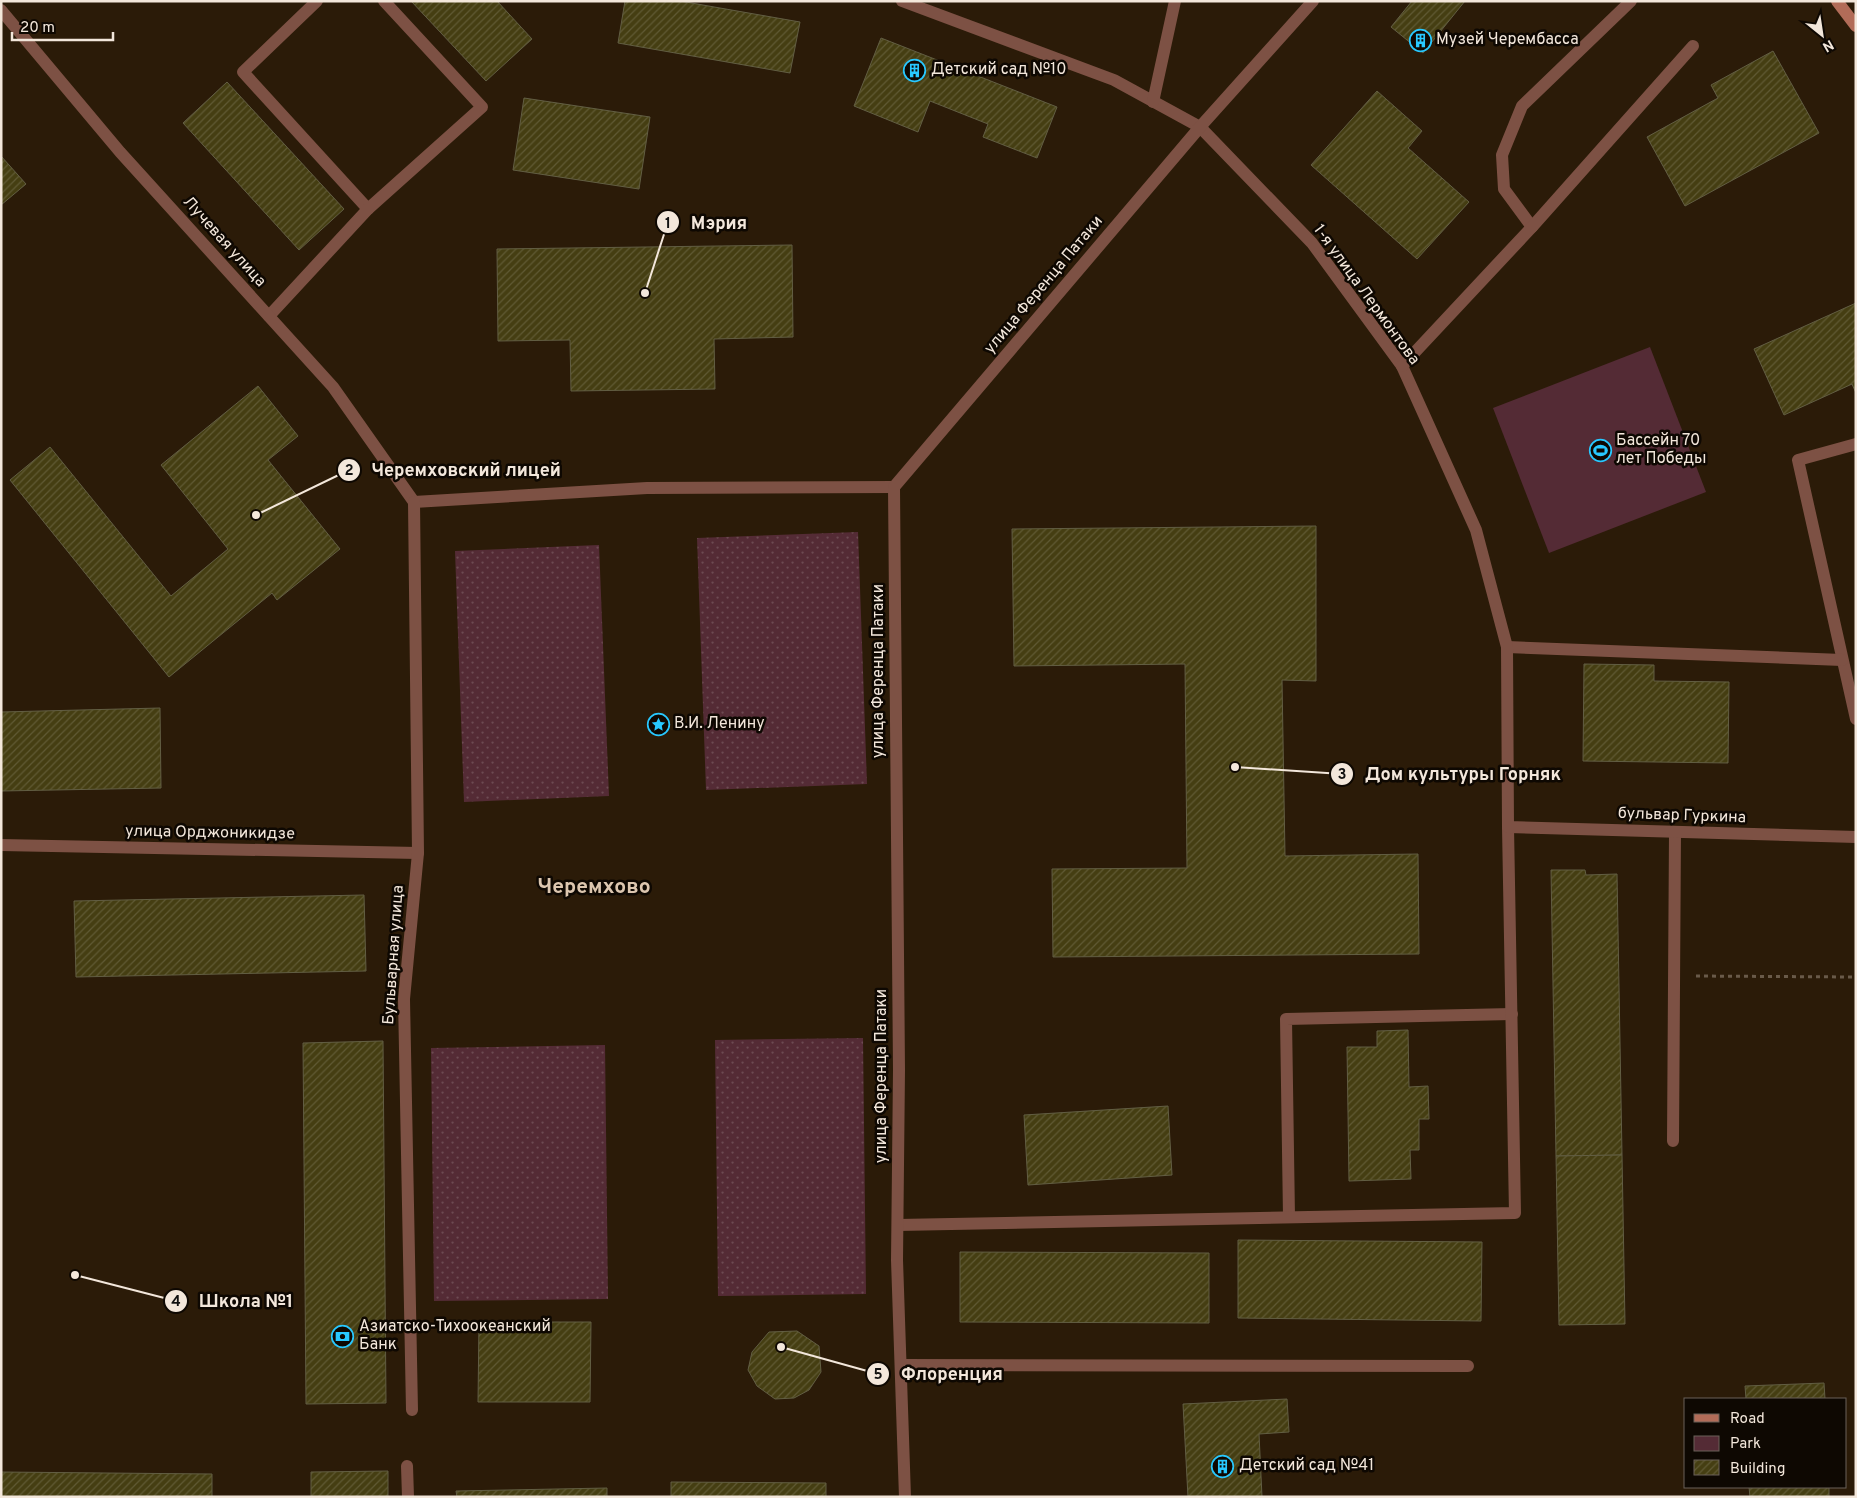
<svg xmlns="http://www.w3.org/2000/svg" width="1857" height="1498" viewBox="0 0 1857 1498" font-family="Overpass,sans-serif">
  <defs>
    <pattern id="grass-dots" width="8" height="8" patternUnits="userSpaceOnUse" patternTransform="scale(1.25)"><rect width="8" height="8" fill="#542b35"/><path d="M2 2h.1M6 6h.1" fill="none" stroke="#6d4a52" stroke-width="1.8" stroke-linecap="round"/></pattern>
    <pattern id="building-hatch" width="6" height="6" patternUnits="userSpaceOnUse" patternTransform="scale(1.25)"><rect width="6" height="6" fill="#453e12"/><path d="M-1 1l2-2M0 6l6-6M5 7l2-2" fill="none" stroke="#605a34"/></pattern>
  </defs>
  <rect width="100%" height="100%" fill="#2b1b08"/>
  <g fill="url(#grass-dots)">
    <polygon points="858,532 867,784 706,790 697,538"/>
    <polygon points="599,545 609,796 464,802 455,551"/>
    <polygon points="863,1038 866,1294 718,1296 715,1040"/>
    <polygon points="605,1045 608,1299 434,1301 431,1048"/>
  </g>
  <polygon fill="#542b35" points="1650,347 1706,492 1549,553 1493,408"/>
  <g fill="url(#building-hatch)" stroke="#625e43">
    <polygon points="411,1 497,1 532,39 486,81"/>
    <polygon points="625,1 680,1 800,22 790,73 618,43"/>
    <polygon points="1412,1 1465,1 1423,53 1391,27"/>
    <polygon points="881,38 1057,107 1037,158 983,137 988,124 930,101 918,132 854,106"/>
    <polygon points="1773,51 1819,133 1685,206 1647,137 1718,98 1711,85"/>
    <polygon points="227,82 344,209 299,250 183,123"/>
    <polygon points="1377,91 1422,131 1408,148 1469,202 1417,259 1311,165"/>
    <polygon points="524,98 650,117 639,189 513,170"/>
    <polygon points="1,156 26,184 1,205"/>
    <polygon points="792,245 793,337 714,339 715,389 571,391 570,340 498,341 497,249"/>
    <polygon points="1856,303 1856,393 1852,384 1784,415 1754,349"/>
    <polygon points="258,386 298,436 268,460 340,549 277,600 272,593 169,677 10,480 50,447 171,596 228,549 161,465"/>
    <polygon points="1316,526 1316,681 1282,680 1285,856 1418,854 1419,954 1053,957 1052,869 1187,868 1185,664 1014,666 1012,529"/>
    <polygon points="1584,664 1654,665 1654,681 1729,682 1728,763 1583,761"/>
    <polygon points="160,708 161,788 1,791 1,712"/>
    <polygon points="1551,870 1585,870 1586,875 1617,874 1622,1155 1556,1156"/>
    <polygon points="364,895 366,971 76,977 74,901"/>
    <polygon points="1408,1030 1409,1087 1428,1086 1429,1119 1419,1119 1419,1150 1410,1150 1411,1179 1349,1181 1347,1047 1377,1047 1377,1031"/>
    <polygon points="383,1041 386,1403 306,1404 303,1043"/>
    <polygon points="1168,1106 1172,1175 1028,1185 1024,1115"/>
    <polygon points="1622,1155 1625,1324 1559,1325 1556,1156"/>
    <polygon points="1238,1240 1482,1242 1481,1321 1238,1318"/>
    <polygon points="960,1252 1209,1253 1209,1323 960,1322"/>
    <polygon points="479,1322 591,1322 590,1402 478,1402"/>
    <polygon points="797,1331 819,1346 821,1372 809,1390 794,1398 775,1399 757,1386 748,1370 752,1352 769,1332"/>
    <polygon points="1824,1383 1825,1399 1746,1399 1745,1386"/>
    <polygon points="1287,1399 1289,1432 1259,1434 1262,1497 1188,1497 1183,1404"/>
    <polygon points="388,1471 388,1497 311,1497 311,1472"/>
    <polygon points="1,1472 212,1474 212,1497 1,1497"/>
    <polygon points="671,1482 826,1483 826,1497 671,1497"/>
    <polygon points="1749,1487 1829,1487 1829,1497 1750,1497"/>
    <polygon points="607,1488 607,1497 457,1497 456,1491"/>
  </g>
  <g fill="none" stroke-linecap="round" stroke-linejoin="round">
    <polyline stroke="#695a49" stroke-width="3" stroke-dasharray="4 4" stroke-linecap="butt" points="1696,976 1856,977"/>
    <g stroke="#7d5144" stroke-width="12">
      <polyline points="317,1 243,72 368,209"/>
      <polyline points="902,1 1114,80 1200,127"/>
      <polyline points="1153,102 1175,1"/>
      <polyline points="269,316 368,209 482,107 384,1"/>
      <polyline points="1856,444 1798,460 1856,719"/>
      <polyline points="1507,647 1842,660"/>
      <polyline points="1673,1141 1675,832"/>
      <polyline points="1289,1217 1286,1019 1512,1014"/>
      <polyline points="898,1225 1515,1213 1508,827"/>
      <polyline points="901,1365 1468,1366"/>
    </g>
    <g stroke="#7d5144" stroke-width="12">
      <polyline points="1,10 120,152 333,387 414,502"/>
      <polyline points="1200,127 1312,243 1402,366 1476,530 1507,647 1508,827 1856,837"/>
      <polyline points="1532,227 1504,189 1502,155 1522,106 1631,1"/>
      <polyline points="1402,366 1532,227 1693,46"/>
      <polyline points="414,502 647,488 894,487"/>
      <polyline points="1,845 418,853"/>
      <polyline points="412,1410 404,999 418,853 414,502"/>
      <polyline points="407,1466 408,1497"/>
      <polyline points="905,1497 897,1260 899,1070 894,487 1200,127 1313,1"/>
    </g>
    <polyline stroke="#b26c58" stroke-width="12" points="1837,1 1856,26"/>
  </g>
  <defs>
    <symbol id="building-ring" viewBox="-11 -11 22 22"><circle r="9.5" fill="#0e0802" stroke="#28c8ff" stroke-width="1.5"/><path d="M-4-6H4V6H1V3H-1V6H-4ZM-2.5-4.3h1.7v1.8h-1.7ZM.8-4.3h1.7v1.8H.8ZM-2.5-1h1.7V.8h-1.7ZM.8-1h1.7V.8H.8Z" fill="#28c8ff"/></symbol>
    <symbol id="stadium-ring" viewBox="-11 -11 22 22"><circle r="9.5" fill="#0e0802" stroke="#28c8ff" stroke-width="1.5"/><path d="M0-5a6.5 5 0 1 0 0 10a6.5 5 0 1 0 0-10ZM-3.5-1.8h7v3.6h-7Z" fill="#28c8ff"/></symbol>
    <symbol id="sight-ring" viewBox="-11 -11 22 22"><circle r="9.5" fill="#0e0802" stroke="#28c8ff" stroke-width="1.5"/><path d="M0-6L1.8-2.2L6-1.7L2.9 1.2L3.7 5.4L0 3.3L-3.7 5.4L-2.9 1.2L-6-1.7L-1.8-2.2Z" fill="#28c8ff"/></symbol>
    <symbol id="bank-ring" viewBox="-11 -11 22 22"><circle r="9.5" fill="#0e0802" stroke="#28c8ff" stroke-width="1.5"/><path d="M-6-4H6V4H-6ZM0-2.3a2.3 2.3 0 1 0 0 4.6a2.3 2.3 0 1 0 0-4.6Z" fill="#28c8ff"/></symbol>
  </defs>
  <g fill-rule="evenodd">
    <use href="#building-ring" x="1408" y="28" width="25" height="25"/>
    <use href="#building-ring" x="902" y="58" width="25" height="25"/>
    <use href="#stadium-ring" x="1588" y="438" width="25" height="25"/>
    <use href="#sight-ring" x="646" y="712" width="25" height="25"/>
    <use href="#bank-ring" x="330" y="1324" width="25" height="25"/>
    <use href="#building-ring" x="1210" y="1454" width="25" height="25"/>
  </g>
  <g text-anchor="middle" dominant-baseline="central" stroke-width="5" stroke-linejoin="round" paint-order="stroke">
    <g font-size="16" fill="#f3e7db" stroke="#0e0802" text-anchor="start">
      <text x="1436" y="40">Музей Черембасса</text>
      <text x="931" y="70">Детский сад №10</text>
      <text x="1616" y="441">Бассейн 70<tspan x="1616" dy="18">лет Победы</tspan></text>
      <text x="674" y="724">В.И. Ленину</text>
      <text x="359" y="1327">Азиатско-Тихоокеанский<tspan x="359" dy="18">Банк</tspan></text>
      <text x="1239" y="1466">Детский сад №41</text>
    </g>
    <g font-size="16" fill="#f3e7db" stroke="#0e0802">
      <text transform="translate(224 242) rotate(48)">Лучевая улица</text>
      <text transform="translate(1044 285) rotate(-50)">улица Ференца Патаки</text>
      <text transform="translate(1366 295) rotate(54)">1-я улица Лермонтова</text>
      <text transform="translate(879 671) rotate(-90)">улица Ференца Патаки</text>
      <text transform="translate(1682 816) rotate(2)">бульвар Гуркина</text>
      <text transform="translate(210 833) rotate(1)">улица Орджоникидзе</text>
      <text transform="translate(394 955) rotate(-86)">Бульварная улица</text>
      <text transform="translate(882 1076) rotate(-90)">улица Ференца Патаки</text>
    </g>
    <g font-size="21" font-weight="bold" fill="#dcc6af" stroke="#0e0802">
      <text x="594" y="887">Черемхово</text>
    </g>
  </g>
  <path fill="none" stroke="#f3e7db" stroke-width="2" d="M645 293L668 222M256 515L349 470M1235 767L1342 774M75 1275L176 1301M781 1347L878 1374"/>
  <g fill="#f3e7db" stroke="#0e0802" stroke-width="2">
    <circle cx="645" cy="293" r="5"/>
    <circle cx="256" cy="515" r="5"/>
    <circle cx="1235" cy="767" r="5"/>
    <circle cx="75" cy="1275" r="5"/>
    <circle cx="781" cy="1347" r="5"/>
    <circle cx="668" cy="222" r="12"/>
    <circle cx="349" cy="470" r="12"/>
    <circle cx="1342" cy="774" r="12"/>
    <circle cx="176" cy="1301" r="12"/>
    <circle cx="878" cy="1374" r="12"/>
  </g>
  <g font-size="15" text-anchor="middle" font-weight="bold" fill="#111">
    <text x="668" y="228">1</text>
    <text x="349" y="475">2</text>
    <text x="1342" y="779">3</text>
    <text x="176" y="1306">4</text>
    <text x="878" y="1379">5</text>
  </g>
  <g font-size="18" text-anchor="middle" font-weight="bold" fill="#f3e7db" stroke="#0e0802" stroke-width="5" stroke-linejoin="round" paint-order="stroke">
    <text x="719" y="229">Мэрия</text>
    <text x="466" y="476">Черемховский лицей</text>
    <text x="1463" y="780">Дом культуры Горняк</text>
    <text x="246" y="1307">Школа №1</text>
    <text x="952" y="1380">Флоренция</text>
  </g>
  <rect width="1857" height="1498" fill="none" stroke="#f3e7db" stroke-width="5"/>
  <rect x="1684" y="1398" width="162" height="90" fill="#0e0802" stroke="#6a6159"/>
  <rect x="1694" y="1414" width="25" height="8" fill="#b26c58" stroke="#6a6159"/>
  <text x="1730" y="1423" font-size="15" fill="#f3e7db">Road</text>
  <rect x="1694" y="1436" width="25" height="15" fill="#542b35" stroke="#6a6159"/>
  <text x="1730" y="1448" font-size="15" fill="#f3e7db">Park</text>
  <rect x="1694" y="1460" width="25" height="15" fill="url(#building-hatch)" stroke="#6a6159"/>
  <text x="1730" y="1473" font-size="15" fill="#f3e7db">Building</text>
  <g transform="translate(1822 35) rotate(150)" stroke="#0e0802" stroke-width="4" paint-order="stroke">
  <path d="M0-4L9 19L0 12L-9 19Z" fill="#f3e7db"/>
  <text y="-8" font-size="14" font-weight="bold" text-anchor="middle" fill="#f3e7db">N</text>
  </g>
  <path d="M12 32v8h101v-8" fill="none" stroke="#f3e7db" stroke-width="2.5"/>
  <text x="20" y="32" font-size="15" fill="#f3e7db" stroke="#0e0802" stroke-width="4" paint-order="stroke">20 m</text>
</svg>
